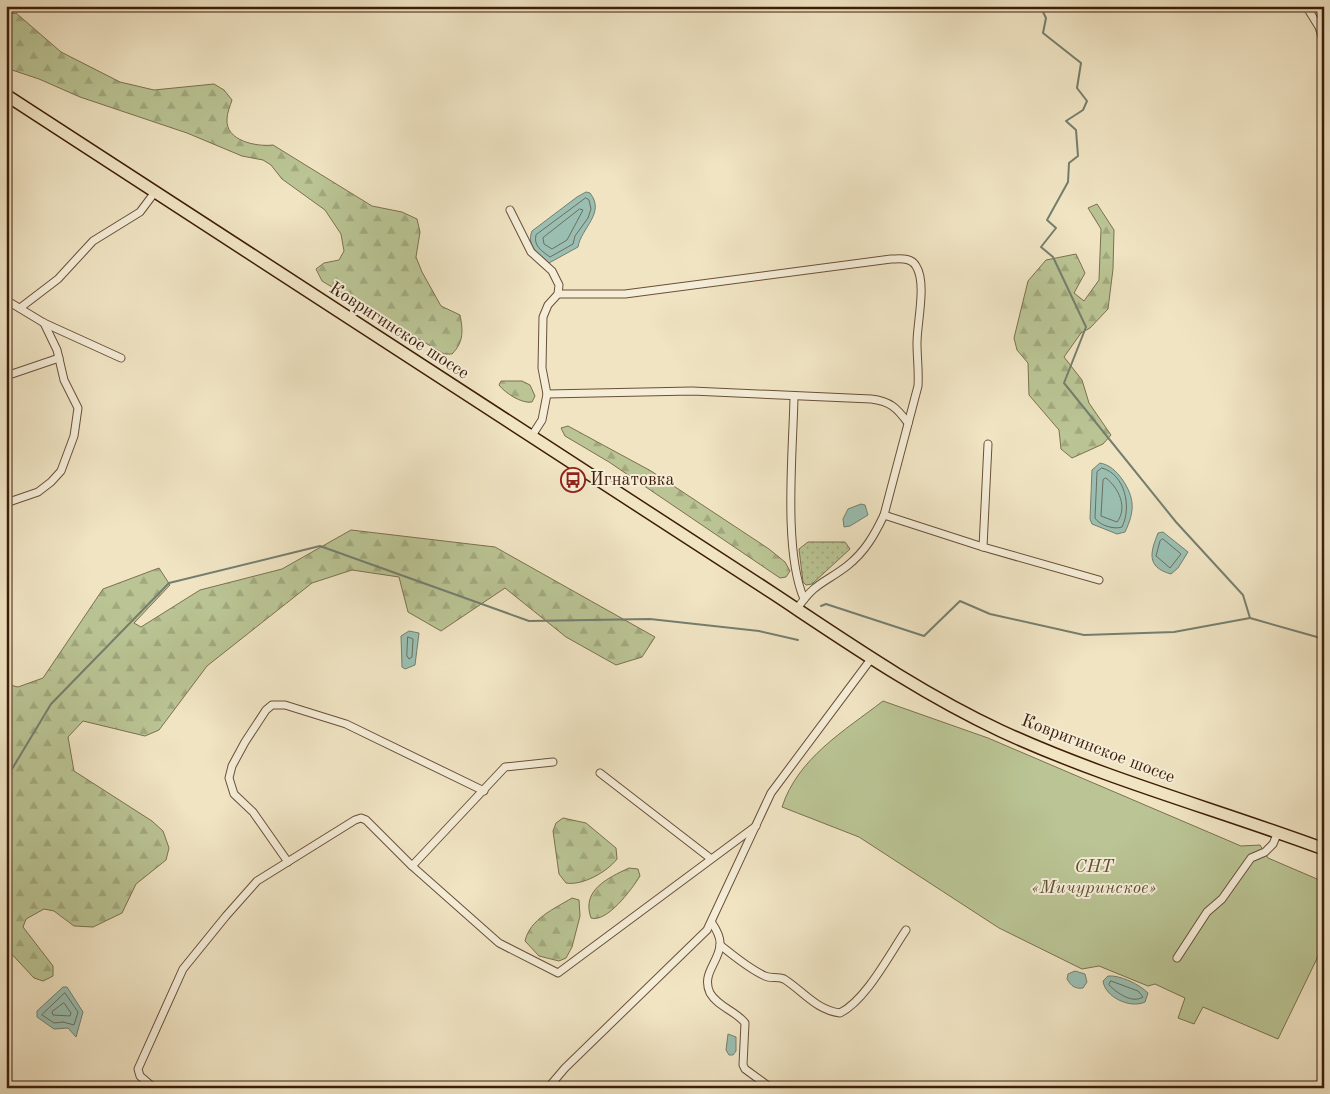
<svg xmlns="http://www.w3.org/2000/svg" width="1330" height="1094" viewBox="0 0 1330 1094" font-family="'Old Standard TT',serif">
  <defs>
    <pattern id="grass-dots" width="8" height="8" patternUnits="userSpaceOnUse" patternTransform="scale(1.25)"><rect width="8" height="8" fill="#bac494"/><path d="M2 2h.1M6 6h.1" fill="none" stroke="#a1a87e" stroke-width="1.8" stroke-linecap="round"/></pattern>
    <pattern id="forest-firs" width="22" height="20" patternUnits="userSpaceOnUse" patternTransform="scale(1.25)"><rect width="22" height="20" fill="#bac494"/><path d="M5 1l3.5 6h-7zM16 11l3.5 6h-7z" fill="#a1a87e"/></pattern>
  </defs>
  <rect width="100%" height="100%" fill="#f0e4c3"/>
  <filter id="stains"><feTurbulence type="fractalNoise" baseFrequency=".004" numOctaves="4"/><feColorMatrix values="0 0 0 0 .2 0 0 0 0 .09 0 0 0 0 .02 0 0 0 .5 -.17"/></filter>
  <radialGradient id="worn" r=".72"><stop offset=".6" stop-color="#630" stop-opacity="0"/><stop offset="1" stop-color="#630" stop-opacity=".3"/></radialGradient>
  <polygon fill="url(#grass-dots)" stroke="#7c704e" points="808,542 845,542 850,549 812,584 806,585 803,582 799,549"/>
  <g fill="url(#forest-firs)" stroke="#7c704e">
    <path d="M 16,13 L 61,52 L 120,82 L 154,90 L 214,84 L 224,90 L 232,100 C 230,106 227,113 227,119 C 225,141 257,147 273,145 L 372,206 L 402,212 L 417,219 L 420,232 L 416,257 L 422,272 L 441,306 L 460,315 C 463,330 464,342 452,354 L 444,354 L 322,281 L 316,269 L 324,263 L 339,260 L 344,251 L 341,234 L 325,210 L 282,179 L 271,165 L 263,160 L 242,156 L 187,133 L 80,97 L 39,79 L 6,68 L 6,15 Z"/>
    <polygon points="1097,204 1114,230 1113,269 1108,309 1090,328 1081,333 1064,357 1082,380 1089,403 1111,435 1103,444 1072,458 1061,449 1059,430 1029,395 1028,363 1017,350 1014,338 1028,281 1046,260 1076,254 1085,273 1074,293 1084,301 1099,280 1101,229 1088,208"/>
    <path d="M 501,381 L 522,381 L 530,385 L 535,396 L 532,402 C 522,404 505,393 499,385 Z"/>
    <polygon points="568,426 651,471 769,549 785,562 790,571 786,577 780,578 609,462 565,436 561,428"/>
    <polygon points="351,530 495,547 655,637 642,657 616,665 566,637 505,588 441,631 408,612 399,577 352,570 312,583 207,666 159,730 145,736 83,721 68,737 74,771 152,821 163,831 169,848 166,860 136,884 122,913 93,927 74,926 54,911 44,909 26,919 23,927 53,966 53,976 43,981 34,978 6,948 6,684 18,687 43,678 103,589 159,568 170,585 134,623 141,627 200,590 282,569"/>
    <path d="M 563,818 L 586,823 L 616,848 L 617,859 C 607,872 582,886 566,883 L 559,874 L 553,831 L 556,823 Z"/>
    <path d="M 629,868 L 638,869 L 640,876 C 632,889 607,923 591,918 C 581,890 608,878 629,868 Z"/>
    <path d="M 572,898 L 579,900 L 580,916 L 572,947 L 566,958 L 559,961 L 539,956 L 525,941 C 530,919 554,909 572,898 Z"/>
  </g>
  <path fill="#bac494" stroke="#7c704e" d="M 883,701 L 988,738 L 1241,846 L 1260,845 L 1268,858 L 1324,882 L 1324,944 L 1278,1039 L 1203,1007 L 1194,1024 L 1178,1018 L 1185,998 L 1155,984 L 1148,986 L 1099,966 L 1082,969 L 999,928 L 859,837 L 782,807 C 798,758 844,731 883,701 Z"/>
  <g fill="#9abfb2" stroke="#757e6e">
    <path d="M 586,192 L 590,193 C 606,213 581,228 578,247 L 549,263 C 539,255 526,246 532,231 L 577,197 Z"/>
    <path d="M 1100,463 C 1110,465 1116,471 1122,479 C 1135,498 1135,511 1125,532 L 1117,534 L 1092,524 L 1090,519 L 1092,470 Z"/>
    <polygon points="861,504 865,505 868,515 850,526 844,527 843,519 848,509"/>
    <path d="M 1163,532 L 1188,552 L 1178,568 L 1171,574 C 1145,567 1151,551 1158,533 Z"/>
    <polygon points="409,631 419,633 415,665 405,669 402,667 401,636"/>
    <path d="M 1075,971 L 1085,974 L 1087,982 L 1083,988 C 1075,989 1071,986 1067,979 L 1068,974 Z"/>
    <path d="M 1108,976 C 1120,975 1139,984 1148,993 L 1145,1002 C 1130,1009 1105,997 1103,981 Z"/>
    <polygon points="63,987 67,987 83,1012 76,1037 68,1028 54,1029 37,1017 37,1011"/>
    <polygon points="728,1034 736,1037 736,1051 733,1055 729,1055 726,1050"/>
  </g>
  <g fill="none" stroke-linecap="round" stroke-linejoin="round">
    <g stroke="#6c6e5d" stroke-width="1">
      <path d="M 586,198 L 589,200 L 591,209 L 588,218 L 575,236 L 573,244 L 550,257 C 542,251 533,246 536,235 Z"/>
      <polygon points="580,209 583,210 567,240 552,249 544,244 543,238"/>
      <path d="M 1102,468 C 1125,474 1132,507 1122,527 C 1114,530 1099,525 1095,518 L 1097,472 Z"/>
      <path d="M 1106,478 C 1119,488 1128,508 1117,522 L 1101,516 L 1103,480 Z"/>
      <polygon points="1163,539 1181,554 1170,568 1156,556 1160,541"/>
      <polygon points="408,637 413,639 412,657 409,659 407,656"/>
      <path d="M 1111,981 L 1138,991 L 1143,997 C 1132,1004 1117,993 1109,985 Z"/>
      <polygon points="65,993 78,1012 74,1025 63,1022 54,1023 42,1015"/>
      <polygon points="64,1003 71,1013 70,1016 53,1015 52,1012"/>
    </g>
    <g stroke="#757e6e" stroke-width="2">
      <polyline points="1023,6 1028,11 1041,8 1046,18 1043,33 1081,63 1077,88 1087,101 1083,110 1066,121 1076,130 1078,156 1069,163 1068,182 1047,220 1056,228 1041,247 1053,257 1086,327 1064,383 1176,522 1243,595 1250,618 1324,639"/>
      <polyline points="821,606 826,604 924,636 960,601 990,614 1084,635 1174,632 1250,618"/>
      <polyline points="6,779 51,704 169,583 320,546 529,621 650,619 759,631 798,640"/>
    </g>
    <defs>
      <g id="minor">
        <polyline points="1306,6 1319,27 1324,42"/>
        <polyline points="510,210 531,252 552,271 559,285 558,294 548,305 543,317 542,368 547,394 542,420 531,437"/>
        <path d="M 558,294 L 625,294 L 891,259 C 900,259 911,257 916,266 C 927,283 917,322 917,343 C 917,358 919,371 918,386 L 884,515 C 875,534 865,552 847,566 C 825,583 815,582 797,609"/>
        <polyline points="6,300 44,323 121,358"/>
        <polyline points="20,308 58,279 93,241 140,212 155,192"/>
        <polyline points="6,376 59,358"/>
        <path d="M 547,394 L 692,391 L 871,399 C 890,401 897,408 908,423"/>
        <path d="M 794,397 C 793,452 783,550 804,599"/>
        <polyline points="6,503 38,492 51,482 61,471 74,436 78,408 64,380 57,350 44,323"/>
        <polyline points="884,515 983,547 1099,580"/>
        <polyline points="983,547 988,444"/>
        <polyline points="600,773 710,858"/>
        <polyline points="288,862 253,812 234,794 229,778 232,766 245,742 266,710 272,705 285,705 346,724 484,791"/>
        <polyline points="412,866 505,767 553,762"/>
        <path d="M 712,923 C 716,929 721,937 720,945 C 719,962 701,974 710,993 C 718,1007 736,1011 745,1023 L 743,1065 L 745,1069 L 771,1088"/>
        <path d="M 720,945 C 734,956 749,969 765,976 C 771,979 777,976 784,979 C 803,991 816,1010 840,1013 C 866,1000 889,955 906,930"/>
        <polyline points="1177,958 1207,912 1222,899 1251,858 1265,852 1273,844 1278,832"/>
        <polyline points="154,1088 140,1076 138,1069 183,969 226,916 257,881 355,820 361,818 366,820 412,866 499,943 558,973 756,826"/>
        <polyline points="548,1088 565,1068 707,930 771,793 871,659"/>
      </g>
      <path id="primary" d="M 6,95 L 774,594 C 848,643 920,693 1001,731 C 1105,779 1216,809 1324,849"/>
    </defs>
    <use href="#minor" stroke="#6a4f37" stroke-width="9"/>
    <use href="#primary" stroke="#3d1d08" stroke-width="14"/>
    <use href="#minor" stroke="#f5edd8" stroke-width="7"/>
    <use href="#primary" stroke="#f0e4c3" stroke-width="11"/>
  </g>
  <defs>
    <symbol id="bus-ring" viewBox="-11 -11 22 22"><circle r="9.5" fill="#f5edd8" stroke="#8f2418" stroke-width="1.5"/><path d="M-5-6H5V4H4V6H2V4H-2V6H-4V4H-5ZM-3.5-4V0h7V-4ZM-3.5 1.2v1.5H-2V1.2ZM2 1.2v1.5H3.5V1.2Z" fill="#8f2418"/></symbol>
  </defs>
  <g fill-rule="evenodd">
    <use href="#bus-ring" x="559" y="466" width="28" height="28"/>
  </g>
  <g text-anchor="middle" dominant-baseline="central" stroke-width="4" stroke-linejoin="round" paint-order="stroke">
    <g font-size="18" fill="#3d1d08" stroke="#f5edd8">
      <text transform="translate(399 331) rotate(33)">Ковригинское шоссе</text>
      <text transform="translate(1098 749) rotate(21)">Ковригинское шоссе</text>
    </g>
    <g font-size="18" fill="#3d1d08" stroke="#f5edd8" text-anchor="start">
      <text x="590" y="480">Игнатовка</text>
    </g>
    <g font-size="18" font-style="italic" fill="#624f32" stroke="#f5edd8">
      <text x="1094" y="867">СНТ<tspan x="1094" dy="21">«Мичуринское»</tspan></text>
    </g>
  </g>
  <rect width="1330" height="1094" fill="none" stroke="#f0e4c3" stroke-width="25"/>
  <rect x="8" y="8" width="1315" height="1079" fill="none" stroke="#3d1d08" stroke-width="2.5"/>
  <rect x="12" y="12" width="1305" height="1069" fill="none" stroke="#3d1d08"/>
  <rect width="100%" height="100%" filter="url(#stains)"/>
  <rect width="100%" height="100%" fill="url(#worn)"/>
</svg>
